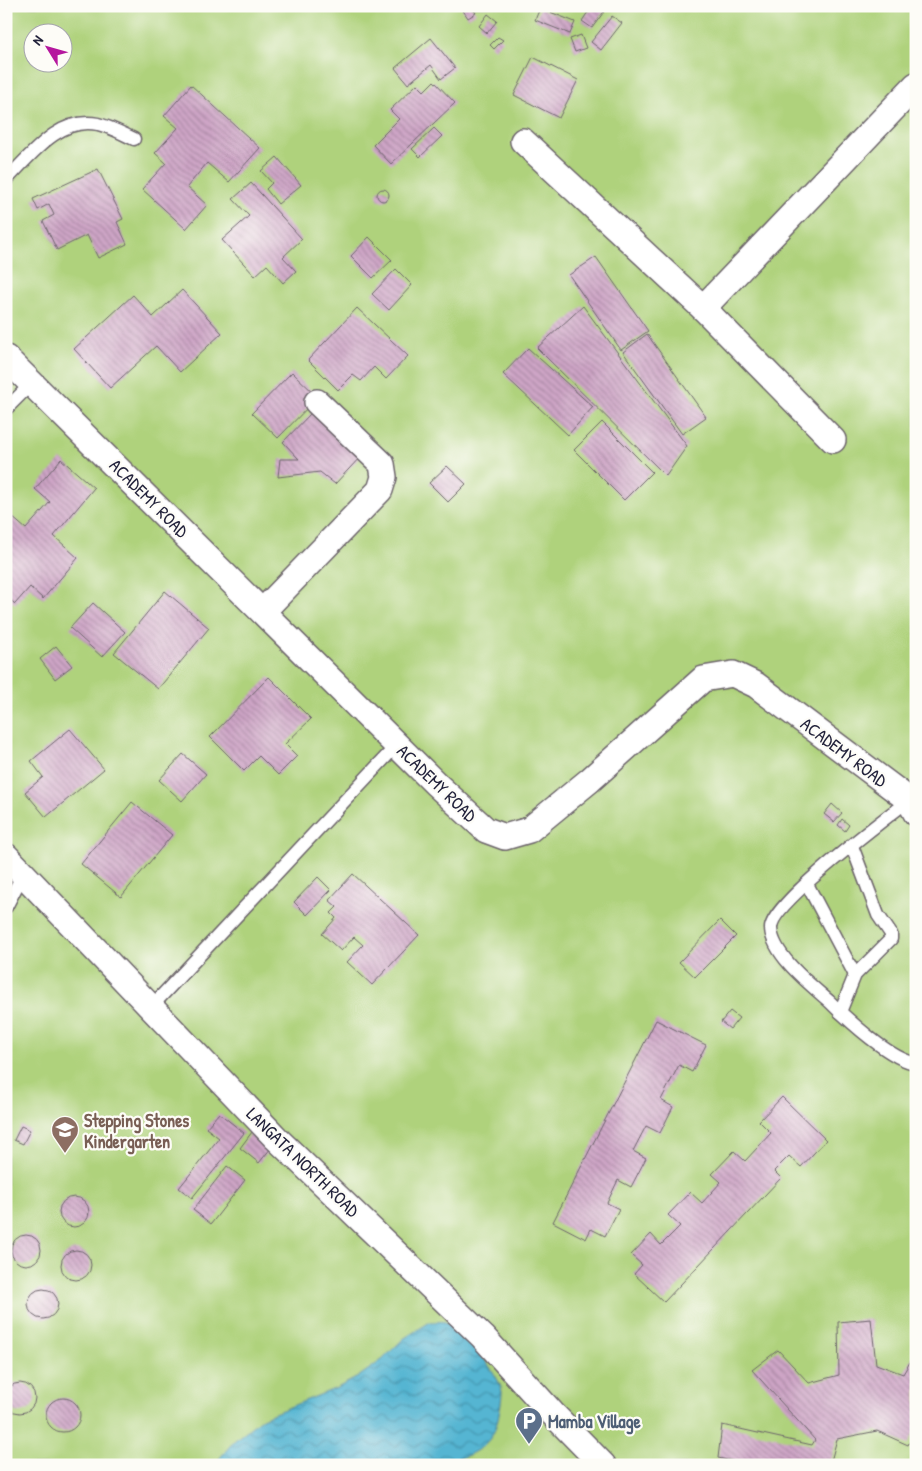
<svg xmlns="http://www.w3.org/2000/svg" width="922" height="1471" viewBox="0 0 922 1471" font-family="'Patrick Hand',sans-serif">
  <defs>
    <pattern id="water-waves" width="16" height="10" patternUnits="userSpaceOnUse" patternTransform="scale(1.25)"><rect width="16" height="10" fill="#54b5d2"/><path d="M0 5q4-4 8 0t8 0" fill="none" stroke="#4593ac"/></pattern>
    <pattern id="building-back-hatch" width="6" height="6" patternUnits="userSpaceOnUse" patternTransform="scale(1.25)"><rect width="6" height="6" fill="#cea5c6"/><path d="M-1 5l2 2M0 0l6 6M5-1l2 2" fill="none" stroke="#a786a2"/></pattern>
  </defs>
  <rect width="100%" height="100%" fill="#fdfcf7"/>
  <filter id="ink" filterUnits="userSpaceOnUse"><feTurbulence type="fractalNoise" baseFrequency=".02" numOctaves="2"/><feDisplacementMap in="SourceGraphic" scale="10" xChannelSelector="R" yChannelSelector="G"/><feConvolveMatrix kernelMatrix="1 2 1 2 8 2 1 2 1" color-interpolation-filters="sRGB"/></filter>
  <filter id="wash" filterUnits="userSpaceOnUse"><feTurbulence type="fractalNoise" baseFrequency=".0096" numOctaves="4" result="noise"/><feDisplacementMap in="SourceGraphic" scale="20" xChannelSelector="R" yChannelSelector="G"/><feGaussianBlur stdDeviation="1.12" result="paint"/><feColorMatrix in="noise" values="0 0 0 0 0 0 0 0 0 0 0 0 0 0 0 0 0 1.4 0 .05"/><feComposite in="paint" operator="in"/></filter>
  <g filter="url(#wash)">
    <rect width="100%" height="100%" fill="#f5dec4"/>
    <path fill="#afd27b" stroke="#687a5b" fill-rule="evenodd" d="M 6,6 L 916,6 L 916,1465 L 6,1465 ZM 32,32 L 62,32 L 62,62 L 32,62 Z"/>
    <path fill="url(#water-waves)" stroke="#3b6c86" d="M 430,1322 C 434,1322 441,1321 445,1322 C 461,1326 501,1376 502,1392 C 502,1401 497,1430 491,1437 C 478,1455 458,1459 438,1465 L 214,1465 L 235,1440 L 262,1418 L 337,1388 L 358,1377 L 382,1360 L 403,1339 Z"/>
    <g id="blocks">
      <g fill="url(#building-back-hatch)">
        <polygon points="466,6 471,6 476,13 468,18 462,9"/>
        <polygon points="592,6 602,6 606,9 592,28 582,21"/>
        <polygon points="540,8 575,22 570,34 535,20"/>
        <polygon points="488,14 497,21 487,33 479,26"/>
        <polygon points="612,16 622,23 601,50 591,42"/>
        <polygon points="581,35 586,48 575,52 570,39"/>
        <polygon points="498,37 503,40 494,49 490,45"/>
        <polygon points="431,38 455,68 441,79 431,65 408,84 395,68"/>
        <polygon points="533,57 578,80 559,118 514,95"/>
        <polygon points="434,81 455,103 391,164 373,145 399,119 390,110 417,84 424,91"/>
        <polygon points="191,85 260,148 229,182 207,163 187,187 207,205 186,229 142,189 166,163 155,153 178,128 164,116"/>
        <polygon points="434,128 442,136 420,157 412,149"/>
        <polygon points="277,157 301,185 278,204 266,189 272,183 261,171"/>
        <polygon points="98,169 123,219 117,222 127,244 98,258 87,235 57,250 43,221 54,215 49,204 38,210 33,199"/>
        <polygon points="251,183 302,239 283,257 296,271 283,283 267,265 255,276 222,240 249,216 233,199"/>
        <circle cx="383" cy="195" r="6"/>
        <polygon points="369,237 392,260 373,278 351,256"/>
        <polygon points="596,257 648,331 621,350 569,275"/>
        <polygon points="396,269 412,285 389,310 372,294"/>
        <polygon points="182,290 222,333 180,372 156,346 110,388 74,349 133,295 153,317"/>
        <polygon points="583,306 687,446 666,476 537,348"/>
        <polygon points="357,308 408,356 386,379 374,367 361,381 353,375 338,390 308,360"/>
        <polygon points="647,334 706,417 682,434 623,352"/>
        <polygon points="528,348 593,407 568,435 503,374"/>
        <polygon points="292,372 318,397 278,438 252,413"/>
        <polygon points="313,411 362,455 335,484 320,472 278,477 280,459 299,459 283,442"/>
        <polygon points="602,422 652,472 624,500 574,450"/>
        <polygon points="61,459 94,488 54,536 78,558 43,599 30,587 15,604 6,596 6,521 11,516 26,529 50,502 35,489"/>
        <polygon points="447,466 466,484 448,502 429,483"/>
        <polygon points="165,591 209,628 158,689 114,653"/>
        <polygon points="93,603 125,632 102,657 70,628"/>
        <polygon points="56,646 72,666 55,679 40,659"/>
        <polygon points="269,677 311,719 285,744 297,756 278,775 259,756 244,771 210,737"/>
        <polygon points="70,729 104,769 46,817 25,792 43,777 31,761"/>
        <polygon points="183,754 206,774 182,801 159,780"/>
        <polygon points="132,802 172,835 121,897 81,864"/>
        <polygon points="832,804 842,813 834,822 824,814"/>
        <polygon points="842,819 849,825 845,831 838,825"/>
        <polygon points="353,874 419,935 372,985 347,962 363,945 354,937 341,951 322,934 336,918 331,913 337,907 329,900"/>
        <polygon points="318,877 331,890 307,915 294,902"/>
        <polygon points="720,920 736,936 695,977 679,962"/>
        <polygon points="730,1011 739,1018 730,1029 721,1022"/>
        <polygon points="656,1020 706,1045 692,1072 679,1065 661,1100 673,1107 660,1133 646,1126 633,1151 646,1158 631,1187 618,1180 607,1203 619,1209 605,1236 591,1229 586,1239 553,1222"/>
        <polygon points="782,1097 826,1140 801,1167 789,1156 774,1171 781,1178 664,1302 634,1274 642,1265 631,1255 651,1234 661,1245 680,1226 668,1215 690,1192 702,1203 721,1182 712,1174 734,1151 745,1161 771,1133 759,1121"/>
        <polygon points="219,1113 244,1133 192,1198 179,1188 219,1138 206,1128"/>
        <polygon points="21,1126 30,1130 23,1144 14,1140"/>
        <polygon points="255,1128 275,1143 259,1163 240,1148"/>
        <polygon points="227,1166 245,1180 211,1224 193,1210"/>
        <circle cx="74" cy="1212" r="15"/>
        <circle cx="26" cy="1250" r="15"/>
        <circle cx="76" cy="1265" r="15"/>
        <circle cx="43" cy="1304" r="15"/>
        <polygon points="871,1319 876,1364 903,1374 916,1352 916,1431 908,1445 877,1431 837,1439 830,1465 751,1465 718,1458 722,1425 812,1445 815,1440 752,1370 778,1350 809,1383 839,1375 838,1322"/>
        <circle cx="20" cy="1398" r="15"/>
        <circle cx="63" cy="1415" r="17"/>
      </g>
    </g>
  </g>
  <g filter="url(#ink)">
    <use href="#blocks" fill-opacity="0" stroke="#6c646b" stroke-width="1"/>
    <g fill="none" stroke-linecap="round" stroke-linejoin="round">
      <defs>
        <g id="lane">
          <path d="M 6,180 C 31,155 59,116 98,124 C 111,127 123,134 134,139"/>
          <polyline points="6,409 32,383"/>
          <path d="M 909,800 C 886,818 769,905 771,929 C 773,956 811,985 830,1002 C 847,1019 892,1061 916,1063"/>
          <polyline points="807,884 855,975"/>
          <polyline points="6,907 24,872"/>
          <polyline points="151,1007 397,745"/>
          <polyline points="840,1012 855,975 891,939 891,934 878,915 852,846"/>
        </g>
        <g id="street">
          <polyline points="523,141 703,308 833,440"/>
          <polyline points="703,308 916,85"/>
          <polyline points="6,358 436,784 486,830 505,837 529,830 590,780 703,679 733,674 756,685 909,800 916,813"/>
          <polyline points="263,611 380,490 384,477 382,464 317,402"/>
          <polyline points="6,856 276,1138 483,1337 552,1413 603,1465"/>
        </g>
      </defs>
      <use href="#lane" stroke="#6c646b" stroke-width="15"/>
      <use href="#street" stroke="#6c646b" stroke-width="28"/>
      <use href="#lane" stroke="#fff" stroke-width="12"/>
      <use href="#street" stroke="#fff" stroke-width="25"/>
    </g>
  </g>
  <defs>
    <symbol id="school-pin" viewBox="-11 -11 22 30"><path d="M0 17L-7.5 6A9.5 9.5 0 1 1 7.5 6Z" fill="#8d6e63" stroke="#fdfcf7"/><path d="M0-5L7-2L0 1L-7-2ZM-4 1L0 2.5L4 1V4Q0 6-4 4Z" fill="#fff"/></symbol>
    <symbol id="parking-pin" viewBox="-11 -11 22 30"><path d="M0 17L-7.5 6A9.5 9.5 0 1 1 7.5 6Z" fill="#5c6f8a" stroke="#fdfcf7"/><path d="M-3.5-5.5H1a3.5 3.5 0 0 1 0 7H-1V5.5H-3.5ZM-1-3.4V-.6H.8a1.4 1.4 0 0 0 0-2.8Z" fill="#fff"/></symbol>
  </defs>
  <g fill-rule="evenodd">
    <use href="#school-pin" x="49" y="1114" width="32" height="43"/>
    <use href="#parking-pin" x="513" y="1405" width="32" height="43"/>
  </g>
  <g text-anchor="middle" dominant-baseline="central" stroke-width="4.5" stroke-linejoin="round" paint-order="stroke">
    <g font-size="18" fill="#22223b" stroke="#fdfcf7">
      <text transform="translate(149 498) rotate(45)">ACADEMY ROAD</text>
      <text transform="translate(844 752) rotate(37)">ACADEMY ROAD</text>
      <text transform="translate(437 783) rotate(44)">ACADEMY ROAD</text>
      <text transform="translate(303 1162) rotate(44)">LANGATA NORTH ROAD</text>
    </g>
    <g font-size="18" font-weight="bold" fill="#785e54" stroke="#fdfcf7" text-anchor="start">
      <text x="84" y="1120">Stepping Stones<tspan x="84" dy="21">Kindergarten</tspan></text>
    </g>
    <g font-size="18" font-weight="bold" fill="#4e5e75" stroke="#fdfcf7" text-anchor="start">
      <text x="548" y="1421">Mamba Village</text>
    </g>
  </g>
  <rect width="922" height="1471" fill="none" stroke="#fdfcf7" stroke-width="25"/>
  <g transform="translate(48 48) rotate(307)"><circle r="24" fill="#fdfcf7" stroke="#a5a5ac"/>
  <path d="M0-4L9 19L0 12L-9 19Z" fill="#b5179e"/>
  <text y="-8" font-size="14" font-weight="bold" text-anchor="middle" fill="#22223b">N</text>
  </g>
</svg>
